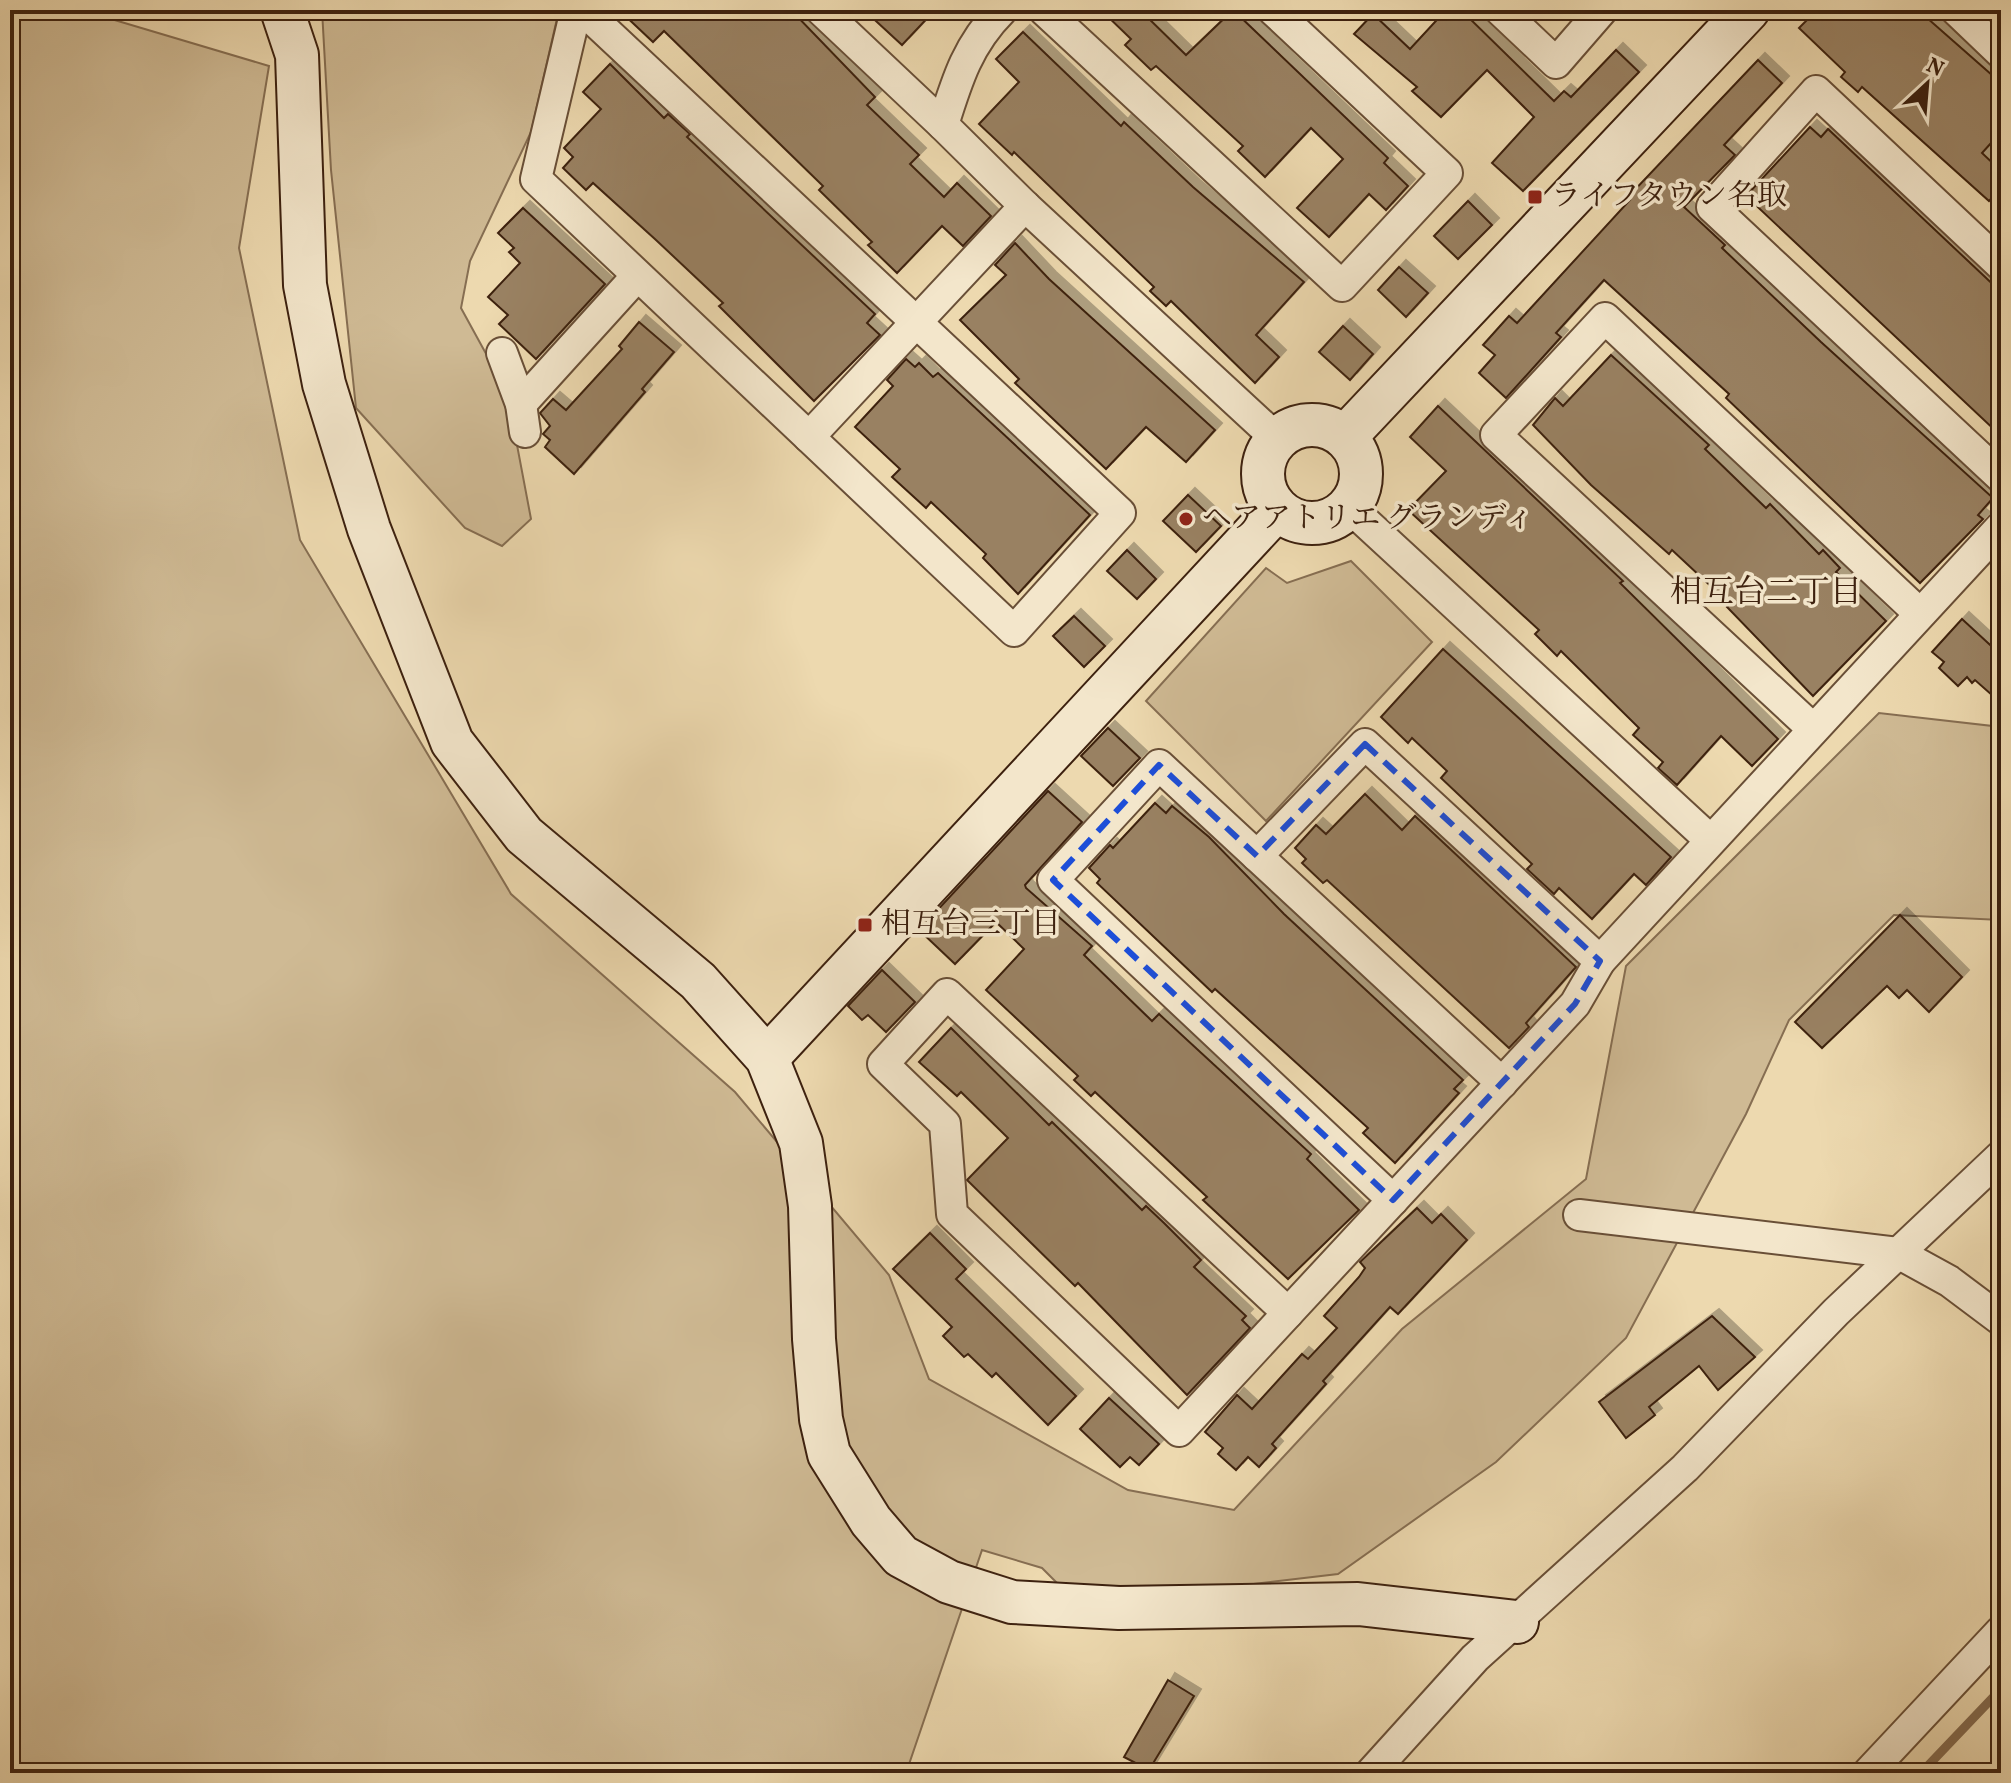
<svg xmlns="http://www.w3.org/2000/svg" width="2011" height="1783" viewBox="0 0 2011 1783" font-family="Vollkorn,'Noto Serif JP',serif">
  <defs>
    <filter id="shadow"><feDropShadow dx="7" dy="-7" stdDeviation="0" flood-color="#0004"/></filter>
  </defs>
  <rect width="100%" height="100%" fill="#edd9af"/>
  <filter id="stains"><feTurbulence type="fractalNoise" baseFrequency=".0025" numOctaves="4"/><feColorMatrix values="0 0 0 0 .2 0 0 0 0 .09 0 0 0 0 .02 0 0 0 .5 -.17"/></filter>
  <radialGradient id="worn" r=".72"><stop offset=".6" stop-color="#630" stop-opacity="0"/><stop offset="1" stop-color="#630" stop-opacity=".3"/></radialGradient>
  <g fill="#cfba94" stroke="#866e52" stroke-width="2">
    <polygon points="10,10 81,10 269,66 239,248 300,540 511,894 735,1092 889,1275 929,1379 1128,1490 1234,1510 1402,1329 1586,1179 1626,966 1879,713 2001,727 2001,920 1894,915 1789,1020 1746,1114 1626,1338 1496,1462 1338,1574 1212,1589 1065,1591 1042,1568 982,1550 906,1773 10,1773"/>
    <polygon points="322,10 559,10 531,132 470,261 461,308 507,392 531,519 502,546 465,528 356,408 331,170"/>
    <polygon points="1351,561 1432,642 1266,821 1146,701 1266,568 1287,583"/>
  </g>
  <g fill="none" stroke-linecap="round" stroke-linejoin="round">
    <polyline stroke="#836a4f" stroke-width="9" points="1921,1773 2001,1689"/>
  </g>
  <g fill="#998162" stroke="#3d210f" stroke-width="2" filter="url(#shadow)">
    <polygon points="619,10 791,10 875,97 867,105 919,155 910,164 944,197 957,183 991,216 963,246 942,226 897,273 868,245 872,242 819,190 823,186 664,31 653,42"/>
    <polygon points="864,10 935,10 902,45"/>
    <polygon points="1101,10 1140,10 1186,55 1233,10 1388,158 1384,163 1408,186 1386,210 1369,194 1329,237 1297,208 1343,159 1311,128 1265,177 1238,151 1243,146 1156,66 1151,70 1125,45 1131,39"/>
    <polygon points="1446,10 1461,10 1554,101 1564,91 1571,97 1616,50 1639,72 1523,191 1492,163 1534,117 1487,70 1441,117 1412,91 1417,87 1354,34 1373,14 1410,49"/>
    <polygon points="1794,10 1918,10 2001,83 2001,132 1982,153 2001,171 2001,188 1989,201 1862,87 1858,92 1841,77 1845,72 1799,28 1806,21"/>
    <polygon points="1023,32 1121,126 1124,122 1193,187 1304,282 1256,335 1279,357 1255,383 1171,301 1166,306 1150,291 1154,287 1014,152 1012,155 979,124 1019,82 996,59"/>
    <polygon points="1758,60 1782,83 1724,145 1735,155 1684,207 1725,245 1722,248 1821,342 1993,498 1978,515 1983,519 1920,583 1726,398 1729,394 1604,280 1556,333 1561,337 1506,398 1479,373 1495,355 1483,345 1509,316 1517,323 1630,200 1627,198"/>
    <polygon points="610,64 664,118 668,114 690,134 687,137 875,314 867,323 880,335 814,401 719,306 723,303 656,240 593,183 586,190 563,168 573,157 564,148 601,109 583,92"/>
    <polygon points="1810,127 1821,137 1828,129 2001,292 2001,436 1746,196"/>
    <polygon points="1468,201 1492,225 1458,259 1434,236"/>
    <polygon points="523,208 605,284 536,359 499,324 508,315 488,297 520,263 509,252 514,248 498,233"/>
    <polygon points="1015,243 1049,279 1215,430 1186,462 1146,427 1106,469 1015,383 1019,379 960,320 1006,275 995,265"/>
    <polygon points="1399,267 1428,293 1406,317 1378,290"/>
    <polygon points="639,322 674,352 642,389 645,392 574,474 545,447 550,440 543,434 550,426 540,413 553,399 566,410 622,349 619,346"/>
    <polygon points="1343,326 1373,354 1350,380 1319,352"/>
    <polygon points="1611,355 1709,445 1705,449 1766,508 1770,504 1819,554 1823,550 1840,568 1836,572 1886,621 1813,696 1727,607 1730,604 1672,550 1669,554 1591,485 1533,425 1555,398 1563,406"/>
    <polygon points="906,359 915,367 919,363 933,377 938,373 1090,515 1018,594 983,558 986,554 931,502 926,508 892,477 900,469 855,427 893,386 887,380"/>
    <polygon points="1438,406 1623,581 1620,583 1778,739 1752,766 1721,736 1677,785 1658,768 1663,762 1633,735 1639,728 1561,651 1557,656 1535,634 1539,630 1408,510 1446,471 1410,437"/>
    <polygon points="1188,495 1221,526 1196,552 1163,521"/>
    <polygon points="1127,550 1156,579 1137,599 1107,571"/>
    <polygon points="1074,616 1105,646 1084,667 1053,636"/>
    <polygon points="1962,619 2001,655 2001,703 1975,680 1972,683 1967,677 1958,686 1939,668 1944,662 1932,652"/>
    <polygon points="1443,649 1671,857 1646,885 1634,874 1592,919 1559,888 1554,894 1527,869 1532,864 1441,778 1447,771 1412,738 1408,743 1381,717"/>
    <polygon points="1108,728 1140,758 1113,786 1081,756"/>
    <polygon points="1048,791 1082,822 1025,885 1026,888 1092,946 1084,955 1152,1021 1159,1014 1311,1154 1307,1159 1359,1210 1288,1279 1203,1200 1207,1197 1095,1092 1091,1096 1074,1080 1078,1076 986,990 1024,949 996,922 955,964 919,930"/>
    <polygon points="1365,794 1402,830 1415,816 1576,967 1526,1023 1529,1027 1509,1048 1327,880 1323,883 1302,863 1306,859 1295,848 1316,825 1326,834"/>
    <polygon points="1155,803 1166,813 1172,806 1209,837 1284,914 1463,1080 1454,1089 1459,1093 1395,1163 1363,1133 1368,1128 1215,989 1212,992 1097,883 1100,879 1089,868 1110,845 1113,848"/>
    <polygon points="1900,915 1962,977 1929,1012 1907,990 1899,998 1887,986 1822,1048 1795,1022"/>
    <polygon points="882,970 915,1002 886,1032 868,1015 862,1020 848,1006"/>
    <polygon points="951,1028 1049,1125 1052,1122 1142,1210 1146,1206 1164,1223 1201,1260 1194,1267 1246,1316 1242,1320 1250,1328 1187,1395 1078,1283 1075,1286 967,1180 1008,1138 961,1092 957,1096 919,1062"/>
    <polygon points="1417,1208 1432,1223 1441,1214 1467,1240 1398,1314 1390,1307 1323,1381 1326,1384 1272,1444 1276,1448 1259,1467 1248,1457 1236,1470 1218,1454 1223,1448 1205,1432 1237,1395 1252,1409 1302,1354 1308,1359 1337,1328 1324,1316 1359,1277 1365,1268 1360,1262"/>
    <polygon points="930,1233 966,1269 956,1279 1076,1396 1048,1425 996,1373 992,1377 968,1354 964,1357 943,1336 952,1327 893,1269"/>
    <polygon points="1712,1316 1755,1357 1718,1390 1699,1366 1649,1407 1655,1415 1626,1438 1599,1402"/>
    <polygon points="1109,1398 1159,1444 1139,1465 1130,1457 1120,1467 1080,1429"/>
    <polygon points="1168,1680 1194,1696 1149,1770 1124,1757"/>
  </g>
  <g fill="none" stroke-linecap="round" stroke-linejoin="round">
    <defs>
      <g id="street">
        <polyline points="576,10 536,179 1014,631 1120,513 583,10"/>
        <polyline points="821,10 943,125"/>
        <path d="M 1002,10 C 968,44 957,80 943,125 L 1025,206 L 1277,439"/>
        <polyline points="1044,10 1342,286 1447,173 1273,10"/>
        <polyline points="1500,10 1556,63 1602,10"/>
        <polyline points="1956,10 2001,53"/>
        <polyline points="2001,265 1816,91 1712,207 2001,477"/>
        <polyline points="502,353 521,404 525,432"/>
        <polyline points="521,404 637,276"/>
        <polyline points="809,437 1025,206"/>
        <polyline points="1349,507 1709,839"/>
        <polyline points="1813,729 1496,435 1605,318 1919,613"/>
        <polyline points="1257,856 1502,1083"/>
        <polygon points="947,994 1288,1313 1179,1431 952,1214 945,1124 883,1064"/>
        <polyline points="1393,1200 1053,880 1159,765 1257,856 1365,744 1600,961"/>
        <polyline points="1579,1215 1898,1253 1949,1281 2001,1320"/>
        <polyline points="1288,1313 1575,1004 1600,961 2001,527"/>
        <polyline points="1371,1773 1475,1658 1685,1468 1836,1312 2001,1156"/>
        <polyline points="1868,1773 2001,1631"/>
      </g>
      <g id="secondary">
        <polyline points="282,10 297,55 305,285 324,384 369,529 452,742 524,835 698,981 767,1058 801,1143 810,1206 814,1339 821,1419 829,1454 871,1521 901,1556 949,1582 1012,1602 1119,1608 1358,1604 1517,1622"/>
        <circle cx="1312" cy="474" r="49"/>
        <polyline points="1345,437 1748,10"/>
        <polyline points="767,1058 1277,509"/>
      </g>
    </defs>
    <use href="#street" stroke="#694f37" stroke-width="34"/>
    <use href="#secondary" stroke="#3d210f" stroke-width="46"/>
    <use href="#street" stroke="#f3e6cb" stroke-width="30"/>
    <use href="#secondary" stroke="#f3e6cb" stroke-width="42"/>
  </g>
  <path fill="none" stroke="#1d4ed8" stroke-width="6" stroke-dasharray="16 10" stroke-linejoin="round" d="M 1365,744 L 1600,961 L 1575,1004 L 1393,1200 L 1053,880 L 1159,765 L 1257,856 Z"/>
  <g fill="#8f2418" stroke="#f3e6cb" stroke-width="3">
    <rect x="1527" y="189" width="16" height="16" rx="4"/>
    <circle cx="1186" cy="519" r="8"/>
    <rect x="857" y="917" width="16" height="16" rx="4"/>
  </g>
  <g text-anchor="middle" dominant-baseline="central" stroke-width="7" stroke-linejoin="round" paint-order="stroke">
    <g font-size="30" fill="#3d210f" stroke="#f3e6cb" text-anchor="start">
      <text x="1551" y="197">ライフタウン名取</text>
      <text x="1202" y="519">ヘアアトリエ グランディ</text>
      <text x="881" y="925">相互台三丁目</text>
    </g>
    <g font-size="32" fill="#3d210f" stroke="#f3e6cb">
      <text x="1766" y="594">相互台二丁目</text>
    </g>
  </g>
  <rect width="2011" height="1783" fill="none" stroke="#edd9af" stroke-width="40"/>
  <rect x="12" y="12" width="1987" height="1759" fill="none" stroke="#3d210f" stroke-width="4"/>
  <rect x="20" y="20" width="1971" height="1743" fill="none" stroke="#3d210f" stroke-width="2"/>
  <g transform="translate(1927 84) rotate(26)" stroke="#f3e6cb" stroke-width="6" paint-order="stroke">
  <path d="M0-6L14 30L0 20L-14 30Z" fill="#3d210f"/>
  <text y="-12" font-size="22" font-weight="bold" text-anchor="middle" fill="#3d210f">N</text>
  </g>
  <rect width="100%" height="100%" filter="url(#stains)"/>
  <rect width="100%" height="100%" fill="url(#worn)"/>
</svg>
